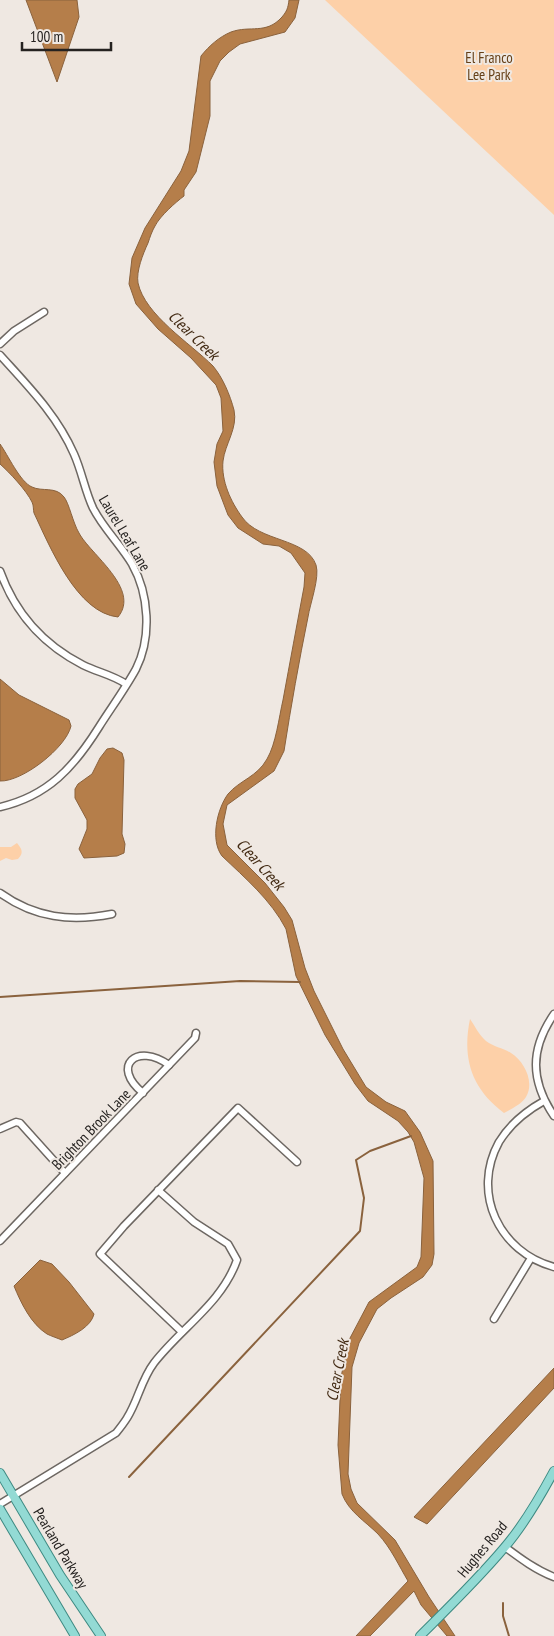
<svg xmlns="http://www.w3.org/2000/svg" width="554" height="1636" viewBox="0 0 554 1636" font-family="'PT Sans Narrow',sans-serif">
  <rect width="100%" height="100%" fill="#efe8e2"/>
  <g fill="#fdd0a8">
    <polygon points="325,0 554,0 554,215"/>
    <path d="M 17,843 C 22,849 24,853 18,859 L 12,860 L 6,858 L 0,861 L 0,847 L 11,847 Z"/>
    <path d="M 470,1019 C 475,1026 479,1035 486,1041 C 494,1047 503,1048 511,1053 C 524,1061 535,1082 526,1097 C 522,1104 511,1109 504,1113 C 471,1088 462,1058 470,1019 Z"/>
  </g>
  <g fill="#b57e4a" stroke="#8a623d">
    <polygon points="26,0 77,0 79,17 57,82"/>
    <path d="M 289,0 L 299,0 L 295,18 L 285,32 L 240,44 L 229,52 L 220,61 L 210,81 L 210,116 L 196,172 L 184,190 L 184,196 C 176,202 160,216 155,226 C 152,231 150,237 148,243 C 143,254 136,271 138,283 C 145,315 190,343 213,366 C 223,378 230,395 234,410 C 238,428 225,444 223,461 C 221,481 231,502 242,517 C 259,542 307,538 316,565 C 320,577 310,604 308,617 C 299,661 291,706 284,751 L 274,771 L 227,805 L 223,824 L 227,845 L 265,883 L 284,907 L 292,920 L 305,968 L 314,991 L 343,1049 L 366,1087 L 386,1102 L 405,1111 L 420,1132 L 433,1161 L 434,1254 L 432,1265 L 423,1277 L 391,1298 L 377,1309 L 359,1343 L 352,1367 L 348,1474 L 351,1489 L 357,1503 L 395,1540 L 429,1597 L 455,1636 L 447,1636 L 421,1605 L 414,1591 L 370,1636 L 356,1636 L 408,1581 C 399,1566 391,1548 378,1534 C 365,1521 349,1512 342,1494 L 338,1445 L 341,1377 L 349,1340 L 369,1302 L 417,1267 L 421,1257 L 424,1178 L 414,1142 L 408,1132 L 398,1121 L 368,1101 L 355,1084 L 325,1035 L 296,976 L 286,929 C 271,900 245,878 222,856 C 210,840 217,809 228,794 C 240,780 257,777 267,759 C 276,744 279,717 283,700 C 290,662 297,624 304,587 L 305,573 L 291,553 L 279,546 L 263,544 L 238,528 L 228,515 L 217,486 L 214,462 L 217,444 L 223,431 L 221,398 L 216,385 L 191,358 L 158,329 L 136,304 L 129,284 L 132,258 L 145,228 L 181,171 L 189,151 L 201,56 C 209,46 219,37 231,32 C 250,25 266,35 282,17 C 287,11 288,8 289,0 Z"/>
    <path d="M 0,444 C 8,455 20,482 32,487 C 42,492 56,486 64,497 C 69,503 73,523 79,533 C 90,554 141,589 118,617 C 77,613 50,547 34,513 C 33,510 34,506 32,502 C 26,490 10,473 0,464 Z"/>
    <path d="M 0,679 L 19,695 L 69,720 L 71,726 C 66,748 22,782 0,781 Z"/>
    <polygon points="113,748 122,753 124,760 122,834 125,844 124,853 117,856 84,858 79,849 87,829 87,820 75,798 75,789 78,784 92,774 100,758 107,749"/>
    <path d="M 40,1260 L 52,1264 L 69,1282 L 94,1314 C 91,1327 74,1335 62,1340 C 57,1338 51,1336 47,1334 C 31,1324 21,1303 14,1286 Z"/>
    <polygon points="554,1368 554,1388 427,1524 414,1517"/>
  </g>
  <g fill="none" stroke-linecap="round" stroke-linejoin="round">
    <g stroke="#8a623d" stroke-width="2">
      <polyline points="0,997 240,981 300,982"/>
      <polyline points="129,1477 360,1231 364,1198 356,1160 370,1151 411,1136"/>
      <polyline points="503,1603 503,1616 509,1636"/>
    </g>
    <defs>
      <g id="minor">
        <polyline points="0,344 14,331 44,312"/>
        <path d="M 0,355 C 28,386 57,415 74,454 C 82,472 85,491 93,508 C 103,528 120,544 132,564 C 149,594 152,637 136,669 C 125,689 111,708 99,727 C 74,767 48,796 0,807"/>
        <path d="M 0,571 C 15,613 44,645 83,665 C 97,672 113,675 126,684"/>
        <path d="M 0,893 C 35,918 71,922 112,914"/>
        <path d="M 554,1014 C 530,1049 530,1080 554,1116"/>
        <path d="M 143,1093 C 110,1066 137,1042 169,1065"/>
        <path d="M 544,1101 C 526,1111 510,1124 499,1142 C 471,1193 499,1252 554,1267"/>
        <polyline points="0,1129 16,1122 20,1123 65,1173"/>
        <polyline points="0,1241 195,1038 196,1033"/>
        <polyline points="494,1319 531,1258"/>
        <polyline points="182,1332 100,1254 124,1226 238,1108 297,1162"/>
        <path d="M 0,1504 L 116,1433 C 120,1428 124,1423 127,1418 C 138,1401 141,1380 154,1363 C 181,1328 222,1303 237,1260 L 228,1244 L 194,1222 L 158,1190"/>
        <path d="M 505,1547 C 521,1559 536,1570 554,1577"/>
      </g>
      <g id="major">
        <polyline points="0,1473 60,1575 101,1636"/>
        <polyline points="0,1509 75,1636"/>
        <path d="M 420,1636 C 449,1607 478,1579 504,1548 C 524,1525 540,1497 554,1471"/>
      </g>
    </defs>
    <use href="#minor" stroke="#6d6762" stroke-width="9"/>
    <use href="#major" stroke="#3e8a82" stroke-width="10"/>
    <use href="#minor" stroke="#fff" stroke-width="6"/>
    <use href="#major" stroke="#93dad4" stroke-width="8"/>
  </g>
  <g text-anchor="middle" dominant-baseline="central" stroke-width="4" stroke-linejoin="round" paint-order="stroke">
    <g font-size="15" fill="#664018" stroke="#efe8e2">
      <text x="489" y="57">El Franco<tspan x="489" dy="17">Lee Park</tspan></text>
    </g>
    <g font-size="15" fill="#252220" stroke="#efe8e2">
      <text transform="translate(125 533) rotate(59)">Laurel Leaf Lane</text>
      <text transform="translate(91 1129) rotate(-46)">Brighton Brook Lane</text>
      <text transform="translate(61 1548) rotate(59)">Pearland Parkway</text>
      <text transform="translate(482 1549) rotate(-50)">Hughes Road</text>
    </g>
    <g font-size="16" font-style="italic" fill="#432b14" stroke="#efe8e2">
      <text transform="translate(194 335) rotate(44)">Clear Creek</text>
      <text transform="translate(261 864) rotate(48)">Clear Creek</text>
      <text transform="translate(337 1370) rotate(-79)">Clear Creek</text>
    </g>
  </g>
  <path d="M22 42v8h89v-8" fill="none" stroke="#252220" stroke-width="2.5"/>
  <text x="30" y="42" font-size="15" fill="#252220" stroke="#efe8e2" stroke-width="4" paint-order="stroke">100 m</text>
</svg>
